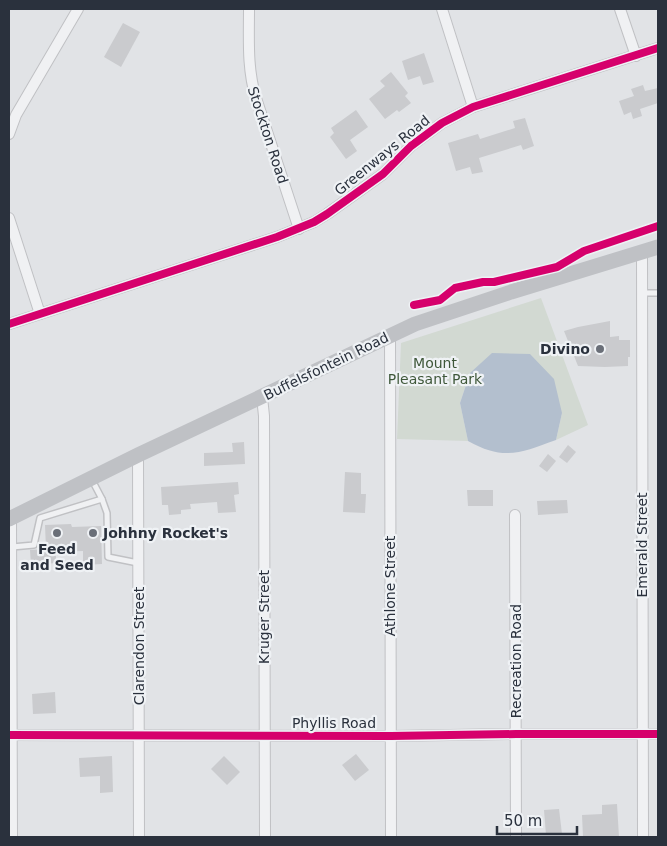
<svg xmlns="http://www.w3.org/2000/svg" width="667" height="846" viewBox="0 0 667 846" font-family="'DejaVu Sans',sans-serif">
  <rect width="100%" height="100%" fill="#e1e3e6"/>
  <polygon fill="#d2d9d2" points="541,298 588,425 556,440 562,413 470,373 460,403 468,441 397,439 401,343"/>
  <path fill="#b3bfce" d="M 492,353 L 530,354 L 554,379 L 562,413 L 556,440 C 520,453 504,461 468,441 L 460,403 L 470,373 Z"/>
  <g fill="#cacbce">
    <polygon points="123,23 140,32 121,67 104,57"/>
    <polygon points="424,53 434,82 423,85 420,76 408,80 402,61"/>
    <polygon points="391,72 408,93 405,96 411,103 399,112 397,110 385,119 369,99 385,86 380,81"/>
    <polygon points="643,85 645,91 658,88 658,103 640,109 642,116 633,119 631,112 624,115 619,101 634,96 631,89"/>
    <polygon points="356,110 368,127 350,140 357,151 346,159 330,137 334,133 331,128"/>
    <polygon points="525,118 534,146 523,150 521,145 479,158 483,172 472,174 470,167 456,171 448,143 478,134 480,139 515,128 513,121"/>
    <polygon points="610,321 610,337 619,336 619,340 630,340 630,357 628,357 628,366 605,367 578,366 564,331 578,327"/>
    <polygon points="244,442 245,464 204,466 204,453 233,452 232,443"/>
    <polygon points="568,445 576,452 567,463 559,457"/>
    <polygon points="548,454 556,461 547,472 539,466"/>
    <polygon points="345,472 361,473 361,494 366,494 365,513 343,512"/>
    <polygon points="238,482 239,494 234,495 236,512 218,513 217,502 190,504 191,509 181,510 181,514 169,515 168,505 162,505 161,487"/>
    <polygon points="467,490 493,490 493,506 468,506"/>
    <polygon points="567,500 568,513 538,515 537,501"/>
    <polygon points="71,524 72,527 101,526 102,564 83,565 83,551 56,552 56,563 31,565 30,550 46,549 45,525"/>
    <polygon points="55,692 56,713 33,714 32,694"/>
    <polygon points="356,754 369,770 355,781 342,765"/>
    <polygon points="112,756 113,792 100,793 100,776 80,777 79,758"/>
    <polygon points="224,756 240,772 227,785 211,769"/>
    <polygon points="617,804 619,837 583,837 582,815 602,814 602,805"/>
    <polygon points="559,809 562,834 546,835 544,810"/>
  </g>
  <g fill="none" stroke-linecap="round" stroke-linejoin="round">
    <defs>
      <g id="lane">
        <polyline points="643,293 658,293"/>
        <polyline points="92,480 102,499 107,513 108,557 138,563"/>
        <polyline points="12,547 34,545 40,518 102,499"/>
      </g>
      <g id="street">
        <path d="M 249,9 C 249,39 247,69 256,98 L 299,229"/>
        <polyline points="442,9 473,107"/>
        <polyline points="620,9 636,56"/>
        <polyline points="9,134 16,115 78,9"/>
        <polyline points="9,218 40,314"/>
        <polyline points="642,253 643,837"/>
        <polyline points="9,324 277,237 314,222 327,214 383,174 411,146 442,123 473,107 658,48"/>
        <polyline points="390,335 391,837"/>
        <polyline points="262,397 264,416 265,837"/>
        <polyline points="138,455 139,837"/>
        <polyline points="515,515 516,837"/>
        <polyline points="11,518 12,837"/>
        <polyline points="9,735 391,736 516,734 658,734"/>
      </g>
    </defs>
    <use href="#lane" stroke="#c0c1c4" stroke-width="8"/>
    <use href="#street" stroke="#c0c1c4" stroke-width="12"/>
    <g stroke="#bfc1c4" stroke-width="2" stroke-dasharray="4 4" stroke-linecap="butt">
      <polyline points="567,261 584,251 658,226"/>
      <polyline points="414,305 440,300 455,288 483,282 494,282 513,277"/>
    </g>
    <use href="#lane" stroke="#f0f1f3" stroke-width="5"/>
    <use href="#street" stroke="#f0f1f3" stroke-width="10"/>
    <polyline stroke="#bfc1c5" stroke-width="15" points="9,519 138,455 415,324 511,292 658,247"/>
    <defs>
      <g id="cycleway">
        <polyline points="414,305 440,300 455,288 483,282 494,282 557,267 584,251 658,226"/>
        <polyline points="9,324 277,237 314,222 327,214 383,174 411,146 442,123 473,107 658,48"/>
        <polyline points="9,735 391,736 516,734 658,734"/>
      </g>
    </defs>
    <use href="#cycleway" stroke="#eff2f5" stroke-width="11"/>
    <use href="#cycleway" stroke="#d6006c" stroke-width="8"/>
  </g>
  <g fill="#6a6f78" stroke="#eff2f5" stroke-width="2">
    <circle cx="600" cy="349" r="5"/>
    <circle cx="57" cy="533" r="5"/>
    <circle cx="93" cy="533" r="5"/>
  </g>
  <g text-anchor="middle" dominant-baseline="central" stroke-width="4.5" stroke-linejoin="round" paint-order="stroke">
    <g font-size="14" fill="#2a313d" stroke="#eff2f5">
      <text transform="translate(268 135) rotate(72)">Stockton Road</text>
      <text transform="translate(382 155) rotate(-39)">Greenways Road</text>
      <text transform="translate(326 366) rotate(-26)">Buffelsfontein Road</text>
      <text transform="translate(642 545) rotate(-90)">Emerald Street</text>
      <text transform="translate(390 586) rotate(-90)">Athlone Street</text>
      <text transform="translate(264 617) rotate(-90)">Kruger Street</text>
      <text transform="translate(139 646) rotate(-90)">Clarendon Street</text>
      <text transform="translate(516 661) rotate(-90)">Recreation Road</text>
      <text x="334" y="723">Phyllis Road</text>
    </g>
    <g font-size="14" font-weight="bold" fill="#2a313d" stroke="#eff2f5" text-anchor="end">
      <text x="590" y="349">Divino</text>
      <text x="103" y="533" text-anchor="start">Johhny Rocket's</text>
      <text x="57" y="549" text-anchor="middle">Feed<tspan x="57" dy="16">and Seed</tspan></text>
    </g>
    <g font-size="14" fill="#3e5739" stroke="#eff2f5">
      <text x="435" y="363">Mount<tspan x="435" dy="16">Pleasant Park</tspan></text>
    </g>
  </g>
  <rect width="667" height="846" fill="none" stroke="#2a313d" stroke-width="20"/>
  <path d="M497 826v8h80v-8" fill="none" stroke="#2a313d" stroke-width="2.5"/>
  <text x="504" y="826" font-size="15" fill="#2a313d" stroke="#eff2f5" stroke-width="4" paint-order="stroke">50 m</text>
</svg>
